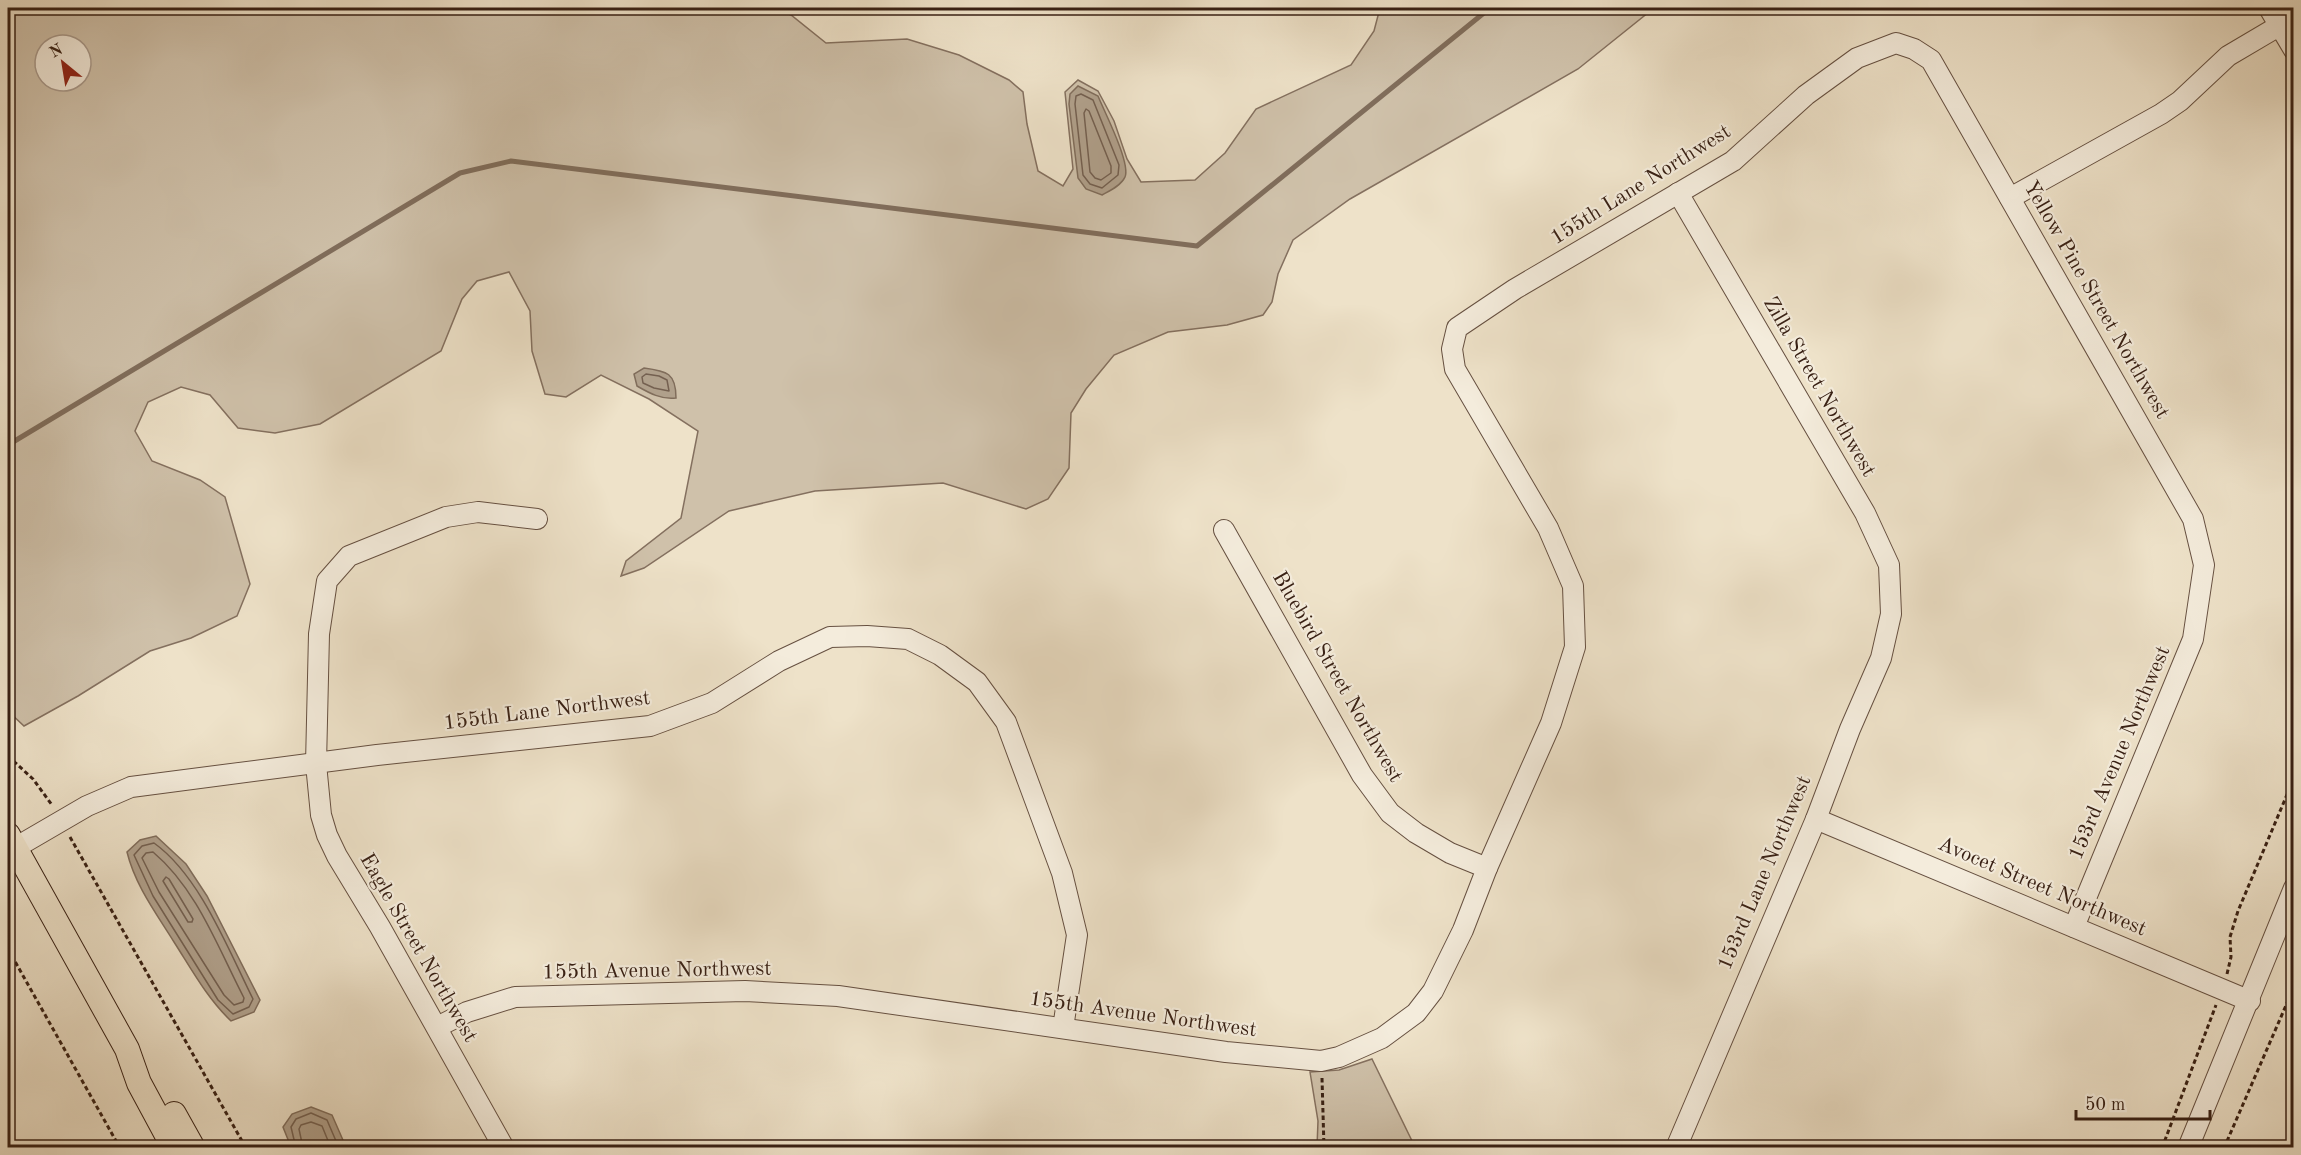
<svg xmlns="http://www.w3.org/2000/svg" width="2301" height="1155" viewBox="0 0 2301 1155" font-family="'Old Standard TT',serif">
  <rect width="100%" height="100%" fill="#eee2c9"/>
  <filter id="stains"><feTurbulence type="fractalNoise" baseFrequency=".00333" numOctaves="4"/><feColorMatrix values="0 0 0 0 .2 0 0 0 0 .09 0 0 0 0 .02 0 0 0 .5 -.17"/></filter>
  <radialGradient id="worn" r=".72"><stop offset=".6" stop-color="#630" stop-opacity="0"/><stop offset="1" stop-color="#630" stop-opacity=".3"/></radialGradient>
  <g fill="#cfc1aa" stroke="#84705f" stroke-width="1.5" fill-rule="evenodd">
    <path d="M 8,8 L 774,8 L 791,15 L 826,43 L 907,39 L 959,55 L 1009,80 L 1023,92 L 1027,124 L 1038,171 L 1063,186 L 1073,169 L 1065,92 L 1078,80 L 1098,91 L 1114,121 L 1127,159 L 1141,182 L 1195,180 L 1225,153 L 1256,109 L 1351,65 L 1374,31 L 1380,8 L 1654,8 L 1578,69 L 1350,199 L 1293,240 L 1278,274 L 1272,302 L 1263,315 L 1227,325 L 1168,332 L 1114,355 L 1086,389 L 1071,413 L 1069,468 L 1048,499 L 1026,509 L 943,483 L 815,491 L 729,511 L 644,568 L 621,576 L 626,561 L 681,518 L 698,431 L 649,399 L 601,375 L 566,397 L 545,394 L 532,351 L 530,311 L 509,272 L 477,281 L 462,299 L 441,351 L 320,424 L 275,433 L 238,428 L 210,395 L 181,387 L 148,402 L 135,431 L 152,461 L 200,480 L 225,497 L 250,584 L 237,616 L 191,638 L 150,651 L 78,696 L 24,726 L 8,711 ZM 45,45 L 81,45 L 81,81 L 45,81 Z"/>
    <polygon points="1372,1059 1415,1147 1317,1147 1318,1121 1310,1072 1339,1070"/>
  </g>
  <g fill="#b0a08b" stroke="#806d5b" stroke-width="1.5">
    <path d="M 1078,86 L 1098,96 C 1104,111 1131,163 1125,177 C 1121,186 1109,191 1102,195 L 1086,189 L 1078,178 L 1069,104 L 1070,94 Z"/>
    <path d="M 644,368 C 667,371 676,373 676,398 C 662,400 649,393 637,386 L 634,374 Z"/>
    <path d="M 156,836 L 186,864 L 207,896 L 260,1000 L 254,1012 L 231,1021 C 207,998 192,970 174,942 C 156,913 135,885 127,852 L 140,840 Z"/>
    <polygon points="311,1107 332,1115 346,1147 291,1147 283,1127 292,1114"/>
  </g>
  <g fill="none" stroke-linecap="round" stroke-linejoin="round">
    <g stroke="#746050" stroke-width="1.5">
      <polygon points="1081,94 1093,100 1119,165 1118,175 1102,188 1090,184 1083,175 1075,104 1076,96"/>
      <polygon points="1086,109 1089,111 1111,166 1111,173 1101,180 1095,178 1090,172 1084,113"/>
      <polygon points="646,374 659,376 667,380 669,391 654,388 643,383 642,377"/>
      <path d="M 154,843 C 200,876 228,949 253,999 L 249,1007 L 233,1014 L 218,1000 L 153,896 L 134,855 L 142,846 Z"/>
      <path d="M 153,852 C 197,889 218,948 244,998 L 243,1002 L 234,1005 L 224,995 L 159,892 L 142,858 L 146,853 Z"/>
      <polygon points="166,877 169,879 193,919 192,922 188,922 163,881"/>
      <polyline points="296,1148 291,1127 296,1119 311,1113 327,1120 339,1148"/>
      <polyline points="303,1148 299,1129 301,1125 311,1122 322,1126 331,1148"/>
    </g>
    <polyline stroke="#806d5b" stroke-width="5" points="8,445 460,173 511,161 1197,246 1490,8"/>
    <defs>
      <g id="minor">
        <polyline points="2269,8 2294,50"/>
        <polyline points="2010,198 2161,114 2180,101 2228,56 2294,17"/>
        <polyline points="1224,530 1362,775 1390,813 1416,833 1450,853 1487,868"/>
        <polyline points="1816,819 2250,1001"/>
        <polyline points="8,852 87,806 131,787 377,755 650,726 712,703 779,661 830,637 867,636 908,639 940,655 977,682 1006,722 1062,873 1077,935 1063,1028"/>
        <polyline points="437,1027 467,1012 515,997 745,991 838,996 1226,1052 1321,1061 1339,1057 1382,1038 1416,1013 1433,991 1463,930 1487,868 1551,723 1575,647 1573,586 1548,528 1455,369 1452,349 1457,328 1515,289 1733,161 1806,95 1857,58 1896,43 1914,49 1931,60 2193,519 2204,565 2193,639 2074,927"/>
        <polyline points="504,1148 380,927 337,856 327,835 321,815 316,764 319,634 327,581 349,556 446,517 478,512 537,519"/>
        <polyline points="1676,1148 1816,819 1850,729 1881,658 1891,614 1889,565 1865,513 1678,193"/>
        <polyline points="2188,1148 2294,888"/>
      </g>
      <g id="major">
        <polyline points="8,835 127,1049 139,1083 174,1148"/>
        <polyline points="174,1114 193,1148"/>
      </g>
    </defs>
    <use href="#minor" stroke="#665041" stroke-width="22"/>
    <use href="#major" stroke="#382014" stroke-width="26"/>
    <g stroke="#382014" stroke-width="3" stroke-dasharray="4.5 3" stroke-linecap="butt">
      <polyline points="8,756 33,779 52,805"/>
      <polyline points="70,837 246,1148"/>
      <polyline points="8,949 120,1148"/>
      <polyline points="2227,974 2231,957 2230,937 2238,911 2294,778"/>
      <polyline points="1322,1078 1324,1148"/>
      <polyline points="2162,1148 2216,1005"/>
      <polyline points="2224,1148 2294,987"/>
    </g>
    <use href="#minor" stroke="#f4ecdc" stroke-width="20"/>
    <use href="#major" stroke="#eee2c9" stroke-width="24"/>
  </g>
  <g text-anchor="middle" dominant-baseline="central" stroke-width="4.5" stroke-linejoin="round" paint-order="stroke">
    <g font-size="21" fill="#382014" stroke="#f4ecdc">
      <text transform="translate(1641 185) rotate(-32)">155th Lane Northwest</text>
      <text transform="translate(2096 300) rotate(60)">Yellow Pine Street Northwest</text>
      <text transform="translate(1819 387) rotate(60)">Zilla Street Northwest</text>
      <text transform="translate(1337 677) rotate(60)">Bluebird Street Northwest</text>
      <text transform="translate(547 711) rotate(-7)">155th Lane Northwest</text>
      <text transform="translate(2120 753) rotate(-67)">153rd Avenue Northwest</text>
      <text transform="translate(1765 873) rotate(-67)">153rd Lane Northwest</text>
      <text transform="translate(2042 887) rotate(23)">Avocet Street Northwest</text>
      <text transform="translate(418 948) rotate(60)">Eagle Street Northwest</text>
      <text transform="translate(657 971) rotate(-1)">155th Avenue Northwest</text>
      <text transform="translate(1143 1015) rotate(8)">155th Avenue Northwest</text>
    </g>
  </g>
  <rect width="2301" height="1155" fill="none" stroke="#eee2c9" stroke-width="30"/>
  <rect x="9" y="9" width="2283" height="1137" fill="none" stroke="#382014" stroke-width="3"/>
  <rect x="15" y="15" width="2271" height="1125" fill="none" stroke="#382014" stroke-width="1.5"/>
  <g transform="translate(63 63) rotate(330)"><circle r="28" fill="#f4ecdc" stroke="#a99a8c" stroke-width="1.5"/>
  <path d="M0-4.5L10 22L0 15L-10 22Z" fill="#8f2418"/>
  <text y="-9" font-size="16" font-weight="bold" text-anchor="middle" fill="#382014">N</text>
  </g>
  <path d="M2076 1110v9h134v-9" fill="none" stroke="#382014" stroke-width="3"/>
  <text x="2085" y="1110" font-size="18" fill="#382014" stroke="#f4ecdc" stroke-width="4.5" paint-order="stroke">50 m</text>
  <rect width="100%" height="100%" filter="url(#stains)"/>
  <rect width="100%" height="100%" fill="url(#worn)"/>
</svg>
